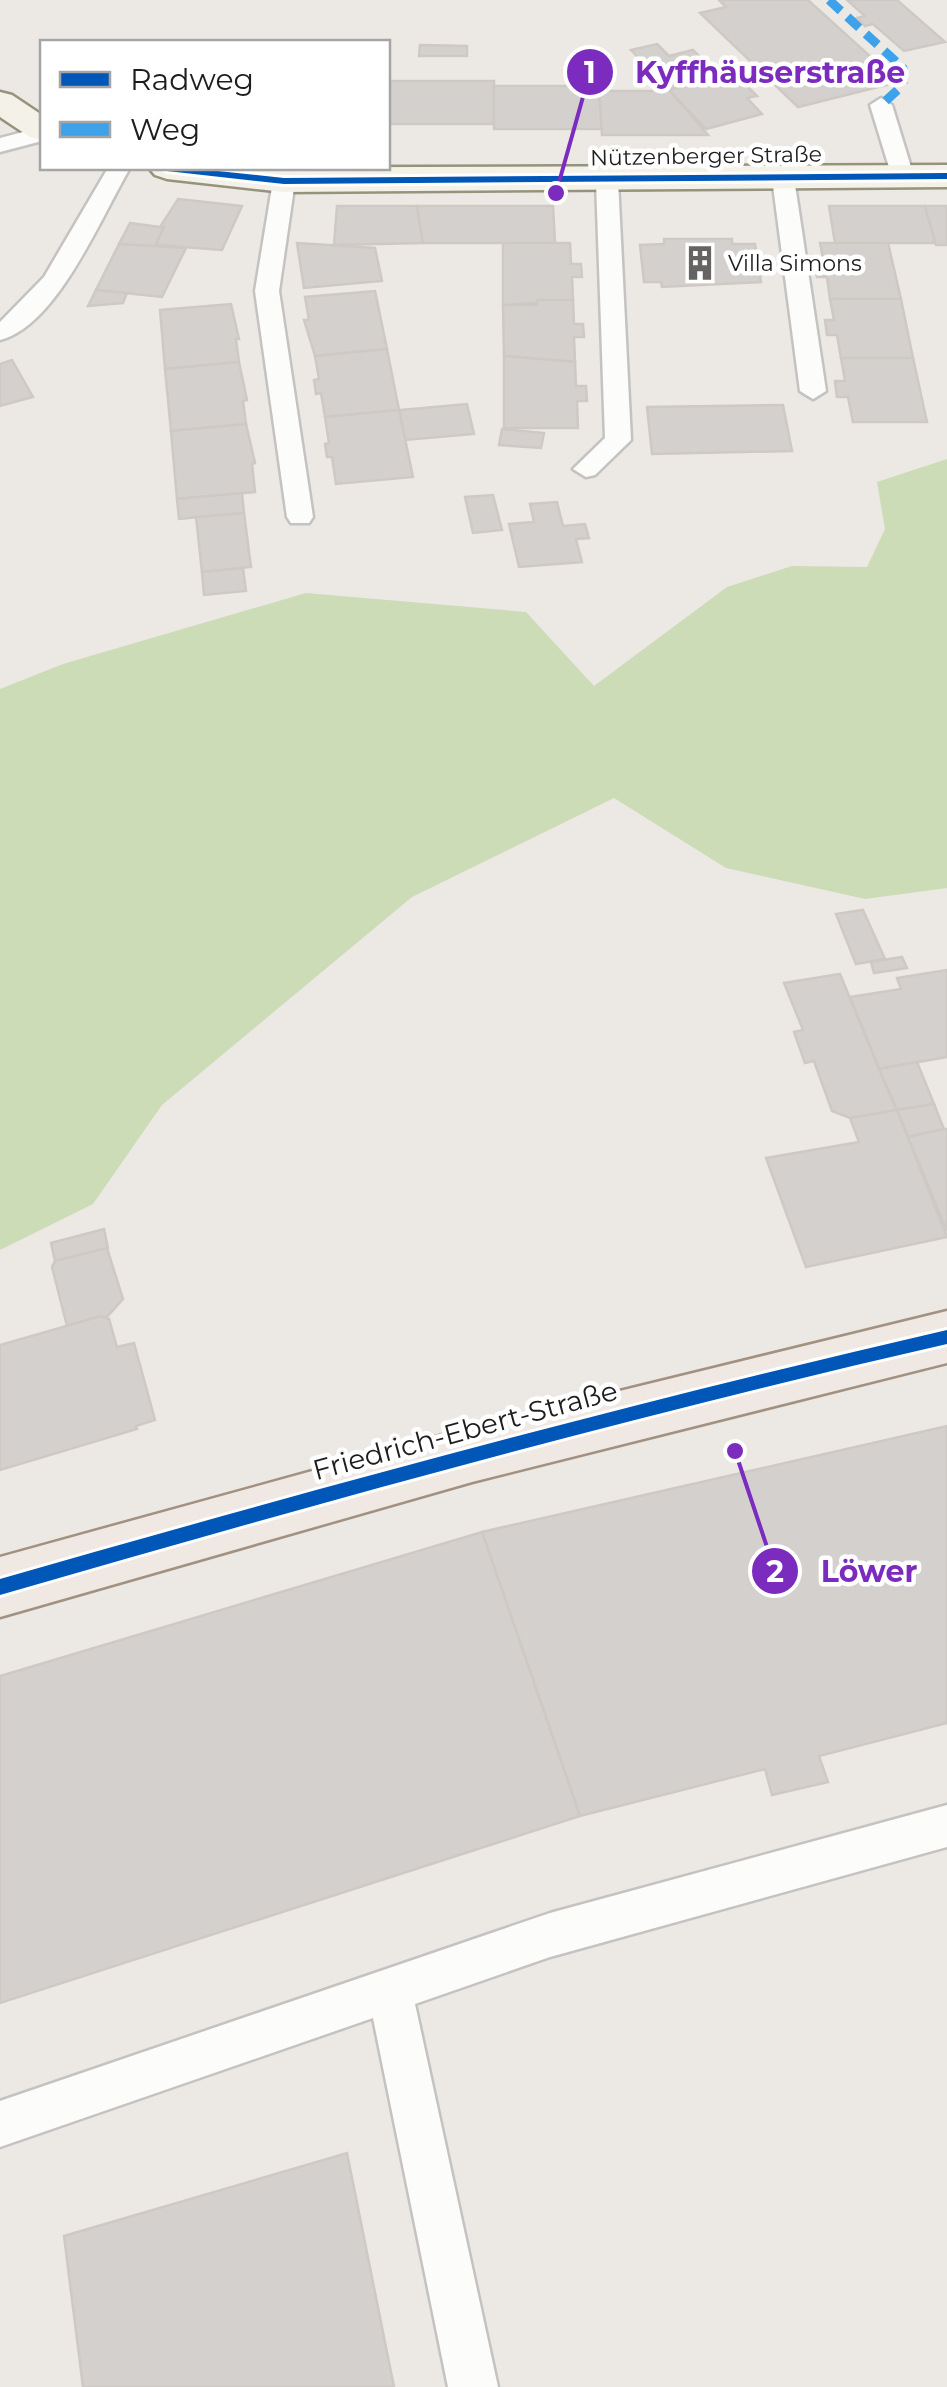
<svg xmlns="http://www.w3.org/2000/svg" width="947" height="2387" viewBox="0 0 947 2387" font-family="Montserrat,sans-serif">
  <rect width="100%" height="100%" fill="#ece8e4"/>
  <polygon fill="#ccdcb7" points="947,459 947,888 865,899 726,868 614,798 412,897 162,1105 93,1204 0,1250 0,689 63,664 306,593 526,612 594,686 727,587 792,566 867,567 885,529 877,482"/>
  <g fill="#d4d0cd" stroke="#cfc9c5" stroke-width="2.5">
    <polygon points="719,0 808,0 872,58 867,59 894,83 798,107 700,13 726,7"/>
    <polygon points="847,0 897,0 945,42 904,51 873,24 865,26 857,18 865,16"/>
    <polygon points="657,44 669,56 693,50 706,63 681,69 694,84 669,90 631,50"/>
    <polygon points="420,45 467,46 467,56 419,56"/>
    <polygon points="733,72 757,96 747,98 762,114 706,129 669,90"/>
    <rect x="388" y="81" width="106" height="43"/>
    <polygon points="494,86 599,86 602,129 494,129"/>
    <polygon points="599,91 670,91 708,135 602,135"/>
    <polygon points="178,199 242,206 222,250 155,245 164,227 160,227"/>
    <polygon points="337,206 417,206 423,243 334,245"/>
    <polygon points="417,206 553,206 555,243 423,243"/>
    <polygon points="829,206 925,206 936,243 835,243"/>
    <polygon points="925,206 947,206 947,245 936,245"/>
    <polygon points="130,223 160,227 164,227 154,248 119,244"/>
    <polygon points="664,239 732,239 732,244 755,244 761,282 662,287 661,282 644,282 640,245 664,244"/>
    <polygon points="297,243 375,248 382,281 304,288"/>
    <polygon points="503,243 570,243 571,264 581,264 582,277 572,277 573,300 503,305"/>
    <polygon points="820,243 888,243 901,299 830,299 827,277 817,277 814,263 824,263"/>
    <polygon points="119,244 186,248 162,297 96,290"/>
    <polygon points="96,290 127,293 123,303 88,306"/>
    <polygon points="375,291 387,349 315,356 304,320 309,320 305,297"/>
    <polygon points="830,299 901,299 913,358 841,358 837,335 827,335 825,320 834,320"/>
    <polygon points="537,300 573,300 574,324 583,324 584,337 574,337 575,362 504,356 503,305 537,305"/>
    <polygon points="231,304 239,339 236,339 239,362 165,369 160,310"/>
    <polygon points="387,349 399,410 325,417 321,393 316,394 314,380 319,379 315,356"/>
    <polygon points="504,356 575,362 576,386 586,386 587,401 577,401 578,428 504,428"/>
    <polygon points="841,358 913,358 927,422 853,422 848,397 837,397 835,381 845,381"/>
    <polygon points="12,360 33,397 0,406 0,364"/>
    <polygon points="239,362 247,400 243,401 246,424 171,431 165,369"/>
    <polygon points="467,404 474,434 405,440 399,410"/>
    <polygon points="783,405 792,451 652,454 647,407"/>
    <polygon points="399,410 413,477 336,484 332,457 327,457 325,444 329,443 325,417"/>
    <polygon points="246,424 255,463 252,464 255,492 177,499 171,431"/>
    <polygon points="502,429 544,433 541,448 499,445"/>
    <polygon points="242,493 244,513 179,519 177,499"/>
    <polygon points="493,495 502,530 473,533 465,497"/>
    <polygon points="557,502 563,526 585,524 589,538 576,539 582,562 519,567 509,524 534,522 530,504"/>
    <polygon points="244,513 251,567 202,572 196,517"/>
    <polygon points="243,568 246,591 204,595 202,572"/>
    <polygon points="863,910 885,959 856,964 836,914"/>
    <polygon points="902,957 907,968 874,973 871,962"/>
    <polygon points="947,970 947,1057 879,1069 850,997 901,989 897,978"/>
    <polygon points="840,974 879,1069 897,1110 850,1118 832,1111 814,1061 805,1063 794,1032 803,1030 784,983"/>
    <polygon points="917,1062 934,1104 897,1110 879,1069"/>
    <polygon points="934,1104 944,1129 908,1137 897,1110"/>
    <polygon points="897,1110 947,1237 806,1267 766,1158 859,1142 850,1118"/>
    <polygon points="944,1129 947,1129 947,1231 908,1137"/>
    <polygon points="104,1229 108,1248 55,1261 51,1243"/>
    <polygon points="107,1248 123,1299 106,1318 101,1316 67,1326 52,1267 55,1261"/>
    <polygon points="101,1316 109,1319 117,1347 134,1343 155,1420 136,1426 137,1429 0,1470 0,1345"/>
    <polygon points="947,1426 947,1723 819,1756 828,1782 772,1795 765,1769 580,1816 482,1532"/>
    <polygon points="482,1532 580,1816 0,2003 0,1676"/>
    <polygon points="347,2153 394,2387 83,2387 64,2236"/>
  </g>
  <g fill="none" stroke-linecap="round" stroke-linejoin="round">
    <defs>
      <g id="lane">
        <polygon points="881,98 892,105 914,177 911,182 903,184 892,177 870,105"/>
        <polygon points="42,127 42,141 0,152 0,138"/>
        <path d="M 108,168 L 130,168 C 102,215 57,326 0,340 L 0,322 L 44,277 Z"/>
        <polygon points="783,171 794,178 826,391 813,399 800,391 772,178"/>
        <polygon points="284,174 295,181 279,291 313,517 309,523 291,523 287,517 255,291 273,181"/>
        <polygon points="607,174 618,181 631,440 595,475 586,477 573,469 605,438 596,181"/>
        <polygon points="947,1805 947,1847 550,1957 415,2004 498,2387 448,2387 373,2018 0,2147 0,2101 550,1913"/>
      </g>
      <g id="secondary">
        <polygon points="0,92 12,95 42,115 42,140 30,137 0,117"/>
        <polygon points="947,165 947,187 284,192 167,179 155,175 149,168"/>
      </g>
      <polygon id="primary" points="947,1311 947,1363 472,1482 0,1617 0,1557 472,1427"/>
    </defs>
    <use href="#lane" stroke="#c4c3c1" stroke-width="5"/>
    <use href="#secondary" stroke="#96937c" stroke-width="5"/>
    <use href="#primary" stroke="#a29181" stroke-width="5"/>
    <use href="#lane" fill="#fcfcfb" fill-rule="evenodd"/>
    <use href="#secondary" fill="#f4f1e8" fill-rule="evenodd"/>
    <use href="#primary" fill="#f0e8e3" fill-rule="evenodd"/>
    <polyline stroke="#3da2ea" stroke-width="9" stroke-dasharray="16 9" stroke-linecap="butt" points="829,0 903,68 903,85 881,105"/>
    <defs>
      <g id="cycleway">
        <polygon points="163,168 189,168 284,178 947,173 947,179 284,184 167,171"/>
        <path d="M 947,1330 L 947,1344 C 628,1417 314,1504 0,1595 L 0,1579 C 314,1489 629,1403 947,1330 Z"/>
      </g>
    </defs>
    <use href="#cycleway" stroke="#fff" stroke-width="6"/>
    <use href="#cycleway" fill="#0057b8" fill-rule="evenodd"/>
  </g>
  <defs>
    <symbol id="building-bare" viewBox="-9 -9 18 18"><path d="M-4-6H4V6H1V3H-1V6H-4ZM-2.5-4.3h1.7v1.8h-1.7ZM.8-4.3h1.7v1.8H.8ZM-2.5-1h1.7V.8h-1.7ZM.8-1h1.7V.8H.8Z" fill="#656463" stroke="#fff" stroke-width="2.5" paint-order="stroke"/></symbol>
  </defs>
  <g fill-rule="evenodd">
    <use href="#building-bare" x="675" y="238" width="50" height="50"/>
  </g>
  <g text-anchor="middle" dominant-baseline="central" stroke-width="9" stroke-linejoin="round" paint-order="stroke">
    <g font-size="22" fill="#1d1d1d" stroke="#fff">
      <text transform="translate(706 156) rotate(-1)">Nützenberger Straße</text>
    </g>
    <g font-size="22" fill="#1d1d1d" stroke="#fff" text-anchor="start">
      <text x="728" y="263">Villa Simons</text>
    </g>
    <g font-size="28" fill="#1d1d1d" stroke="#fff">
      <text transform="translate(465 1430) rotate(-15)">Friedrich-Ebert-Straße</text>
    </g>
  </g>
  <path fill="none" stroke="#7b2cbf" stroke-width="4" d="M556 193L590 72M735 1451L775 1571"/>
  <g fill="#7b2cbf" stroke="#fff" stroke-width="4">
    <circle cx="556" cy="193" r="10"/>
    <circle cx="735" cy="1451" r="10"/>
    <circle cx="590" cy="72" r="25"/>
    <circle cx="775" cy="1571" r="25"/>
  </g>
  <g font-size="30" text-anchor="middle" font-weight="bold" fill="#fff">
    <text x="590" y="83">1</text>
    <text x="775" y="1582">2</text>
  </g>
  <g font-size="30" text-anchor="middle" font-weight="bold" fill="#7b2cbf" stroke="#fff" stroke-width="9" stroke-linejoin="round" paint-order="stroke">
    <text x="770" y="83">Kyffhäuserstraße</text>
    <text x="869" y="1582">Löwer</text>
  </g>
  <rect x="40" y="40" width="350" height="130" fill="#ffffff" stroke="#a5a5a5" stroke-width="2.5"/>
  <rect x="60" y="72" width="50" height="15" fill="#0057b8" stroke="#a5a5a5" stroke-width="2.5"/>
  <text x="130" y="90" font-size="30" fill="#1d1d1d">Radweg</text>
  <rect x="60" y="122" width="50" height="15" fill="#3da2ea" stroke="#a5a5a5" stroke-width="2.5"/>
  <text x="130" y="140" font-size="30" fill="#1d1d1d">Weg</text>
</svg>
